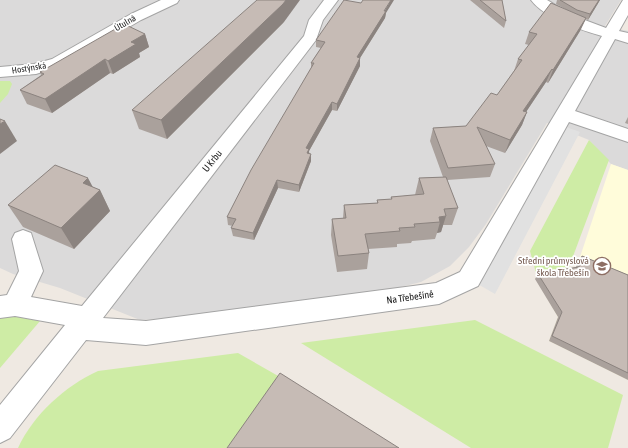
<svg xmlns="http://www.w3.org/2000/svg" width="628" height="448" viewBox="0 0 628 448" font-family="'Asap Condensed',sans-serif">
  <rect width="100%" height="100%" fill="#efe9e2"/>
  <polygon fill="#dbdada" points="0,0 621,0 605,26 628,31 628,170 611,164 589,140 547,123 486,224 469,247 450,266 421,282 376,293 171,319 140,320 60,288 13,274 0,268"/>
  <polygon fill="#fffcda" points="611,164 628,170 628,380 549,341 558,317 537,281 538,279 575,272"/>
  <g fill="#ceeca5">
    <polygon points="0,81 10,81 12,84 8,94 0,103"/>
    <polygon points="589,140 609,160 569,267 536,273 530,251"/>
    <polygon points="0,316 12,316 40,321 0,368"/>
    <polygon points="475,320 623,395 608,448 471,448 301,343"/>
    <path d="M 238,353 L 280,377 L 230,448 L 18,448 C 33,415 65,386 98,371 Z"/>
  </g>
  <polygon fill="#e1e1e1" points="558,124 580,132 495,294 469,279"/>
  <g fill="none" stroke-linecap="round" stroke-linejoin="round">
    <defs>
      <g id="minor">
        <polygon points="161,0 179,0 177,3 141,20 64,65 36,74 0,77 0,67 34,64 52,59 131,14"/>
        <path d="M 324,0 L 338,0 L 323,20 L 316,40 L 103,318 L 146,321 L 436,283 L 460,272 L 602,36 C 581,30 544,18 531,0 L 547,0 L 574,16 L 606,28 L 623,0 L 628,0 L 628,15 L 619,31 L 628,33 L 628,43 L 615,39 L 575,111 L 628,129 L 628,142 L 569,122 L 478,286 L 439,304 L 146,345 L 86,340 L 10,438 L 0,443 L 0,405 L 65,325 L 15,316 L 0,318 L 0,296 L 7,295 L 19,271 L 12,239 L 15,233 L 23,230 L 31,233 L 43,271 L 31,297 L 82,306 L 304,36 L 309,20 Z"/>
      </g>
    </defs>
    <use href="#minor" stroke="#a4a4a4" stroke-width="2"/>
    <use href="#minor" fill="#fff" fill-rule="evenodd"/>
  </g>
  <g fill="#aaa19c">
    <polygon points="470,0 502,0 506,21 504,28"/>
    <polygon points="557,0 600,0 588,20 586,19 580,31 548,83 546,82 526,112 527,112 522,125 505,153 486,146 495,164 490,177 447,180 458,208 452,225 443,225 441,232 437,233 435,239 412,241 411,243 397,244 397,247 368,249 369,253 367,269 337,272 331,235 332,219 343,218 344,205 377,203 377,200 391,199 391,197 415,195 419,178 443,177 430,141 433,128 466,126 497,95 514,71 518,59 529,45 525,44 529,32 567,10 556,4"/>
    <polygon points="386,13 385,18 360,58 360,66 337,111 332,110 309,151 311,161 299,192 278,188 254,240 233,236 231,228 233,226 228,225 227,217 311,68 311,63 321,48 316,47 316,40"/>
    <polygon points="284,22 167,139 139,129 132,110"/>
    <polygon points="145,34 149,47 139,53 140,57 113,74 110,73 52,113 27,104 20,90 41,75 40,72"/>
    <polygon points="628,117 628,124 625,123"/>
    <polygon points="93,187 100,190 110,211 74,249 23,227 8,205"/>
    <polygon points="582,256 628,275 628,380 549,341 558,317 535,279 538,274 576,267 578,261"/>
  </g>
  <g fill="#8b837f">
    <polygon points="286,0 300,0 284,22 167,139 161,120"/>
    <polygon points="391,0 394,0 386,13 385,18 360,58 360,66 337,111 337,104 357,57"/>
    <polygon points="599,0 600,0 588,20 590,14"/>
    <polygon points="586,18 580,31 548,83 553,70"/>
    <polygon points="145,34 149,47 139,53 140,57 113,74 108,61 131,42"/>
    <polygon points="105,59 110,73 52,113 45,99"/>
    <polygon points="552,69 546,82 518,124 523,111"/>
    <polygon points="332,102 332,110 309,151 309,156 307,160 306,148"/>
    <polygon points="527,112 522,125 505,153 510,140"/>
    <polygon points="5,121 17,141 0,154 0,124"/>
    <polygon points="311,154 311,161 299,192 299,185"/>
    <polygon points="88,178 96,193 100,190 110,211 74,249 61,228 83,183"/>
    <polygon points="277,180 278,188 254,240 253,233"/>
    <polygon points="446,216 441,232 437,233 440,222 439,217"/>
  </g>
  <g fill="#c6bbb5" stroke="#8b837f">
    <polygon points="257,0 286,0 283,4 161,120 132,110"/>
    <polygon points="344,0 361,3 363,0 391,0 384,11 386,11 357,57 360,58 337,104 332,102 306,148 309,149 307,153 311,154 299,185 277,180 253,233 231,228 236,219 227,217 251,170 314,63 311,63 325,42 316,40"/>
    <polygon points="480,0 502,0 506,21"/>
    <polygon points="560,0 599,0 590,14 577,10"/>
    <polygon points="551,3 586,18 553,70 552,69 523,111 527,112 510,140 477,127 495,164 448,168 433,128 466,126 491,93 497,95 522,60 518,59 537,34 529,32"/>
    <polygon points="124,24 145,34 131,42 136,44 108,61 105,59 45,99 20,90 44,74 40,72"/>
    <polygon points="0,119 5,121 0,124"/>
    <polygon points="55,165 88,178 83,183 100,190 61,228 8,205"/>
    <polygon points="446,177 458,208 444,209 446,216 439,217 440,222 414,224 415,227 399,228 400,231 365,234 369,253 338,256 332,219 346,218 344,205 378,203 377,200 392,199 391,197 424,194 419,178"/>
    <polygon points="582,256 628,275 628,373 552,336 562,312 538,274 579,267"/>
    <polygon points="280,373 399,448 227,448"/>
  </g>
  <defs>
    <symbol id="university-ring" viewBox="-11 -11 22 22"><circle r="9.5" fill="#fff" stroke="#8d6e63" stroke-width="1.5"/><path d="M0-5L7-2L0 1L-7-2ZM-4 1L0 2.5L4 1V4Q0 6-4 4Z" fill="#8d6e63"/></symbol>
  </defs>
  <g fill-rule="evenodd">
    <use href="#university-ring" x="592" y="256" width="20" height="20"/>
  </g>
  <g text-anchor="middle" dominant-baseline="central" stroke-width="3.5" stroke-linejoin="round" paint-order="stroke">
    <g font-size="9" fill="#1d1d1d" stroke="#fff">
      <text transform="translate(125 23) rotate(-30)">Útulná</text>
      <text transform="translate(29 68) rotate(-9)">Hostýnská</text>
    </g>
    <g font-size="10" fill="#1d1d1d" stroke="#fff">
      <text transform="translate(212 161) rotate(-51)">U Krbu</text>
      <text transform="translate(410 297) rotate(-8)">Na Třebešíně</text>
    </g>
    <g font-size="10" fill="#785e54" stroke="#fff" text-anchor="end">
      <text x="589" y="260">Střední průmyslová<tspan x="589" dy="12">škola Třebešín</tspan></text>
    </g>
  </g>
</svg>
